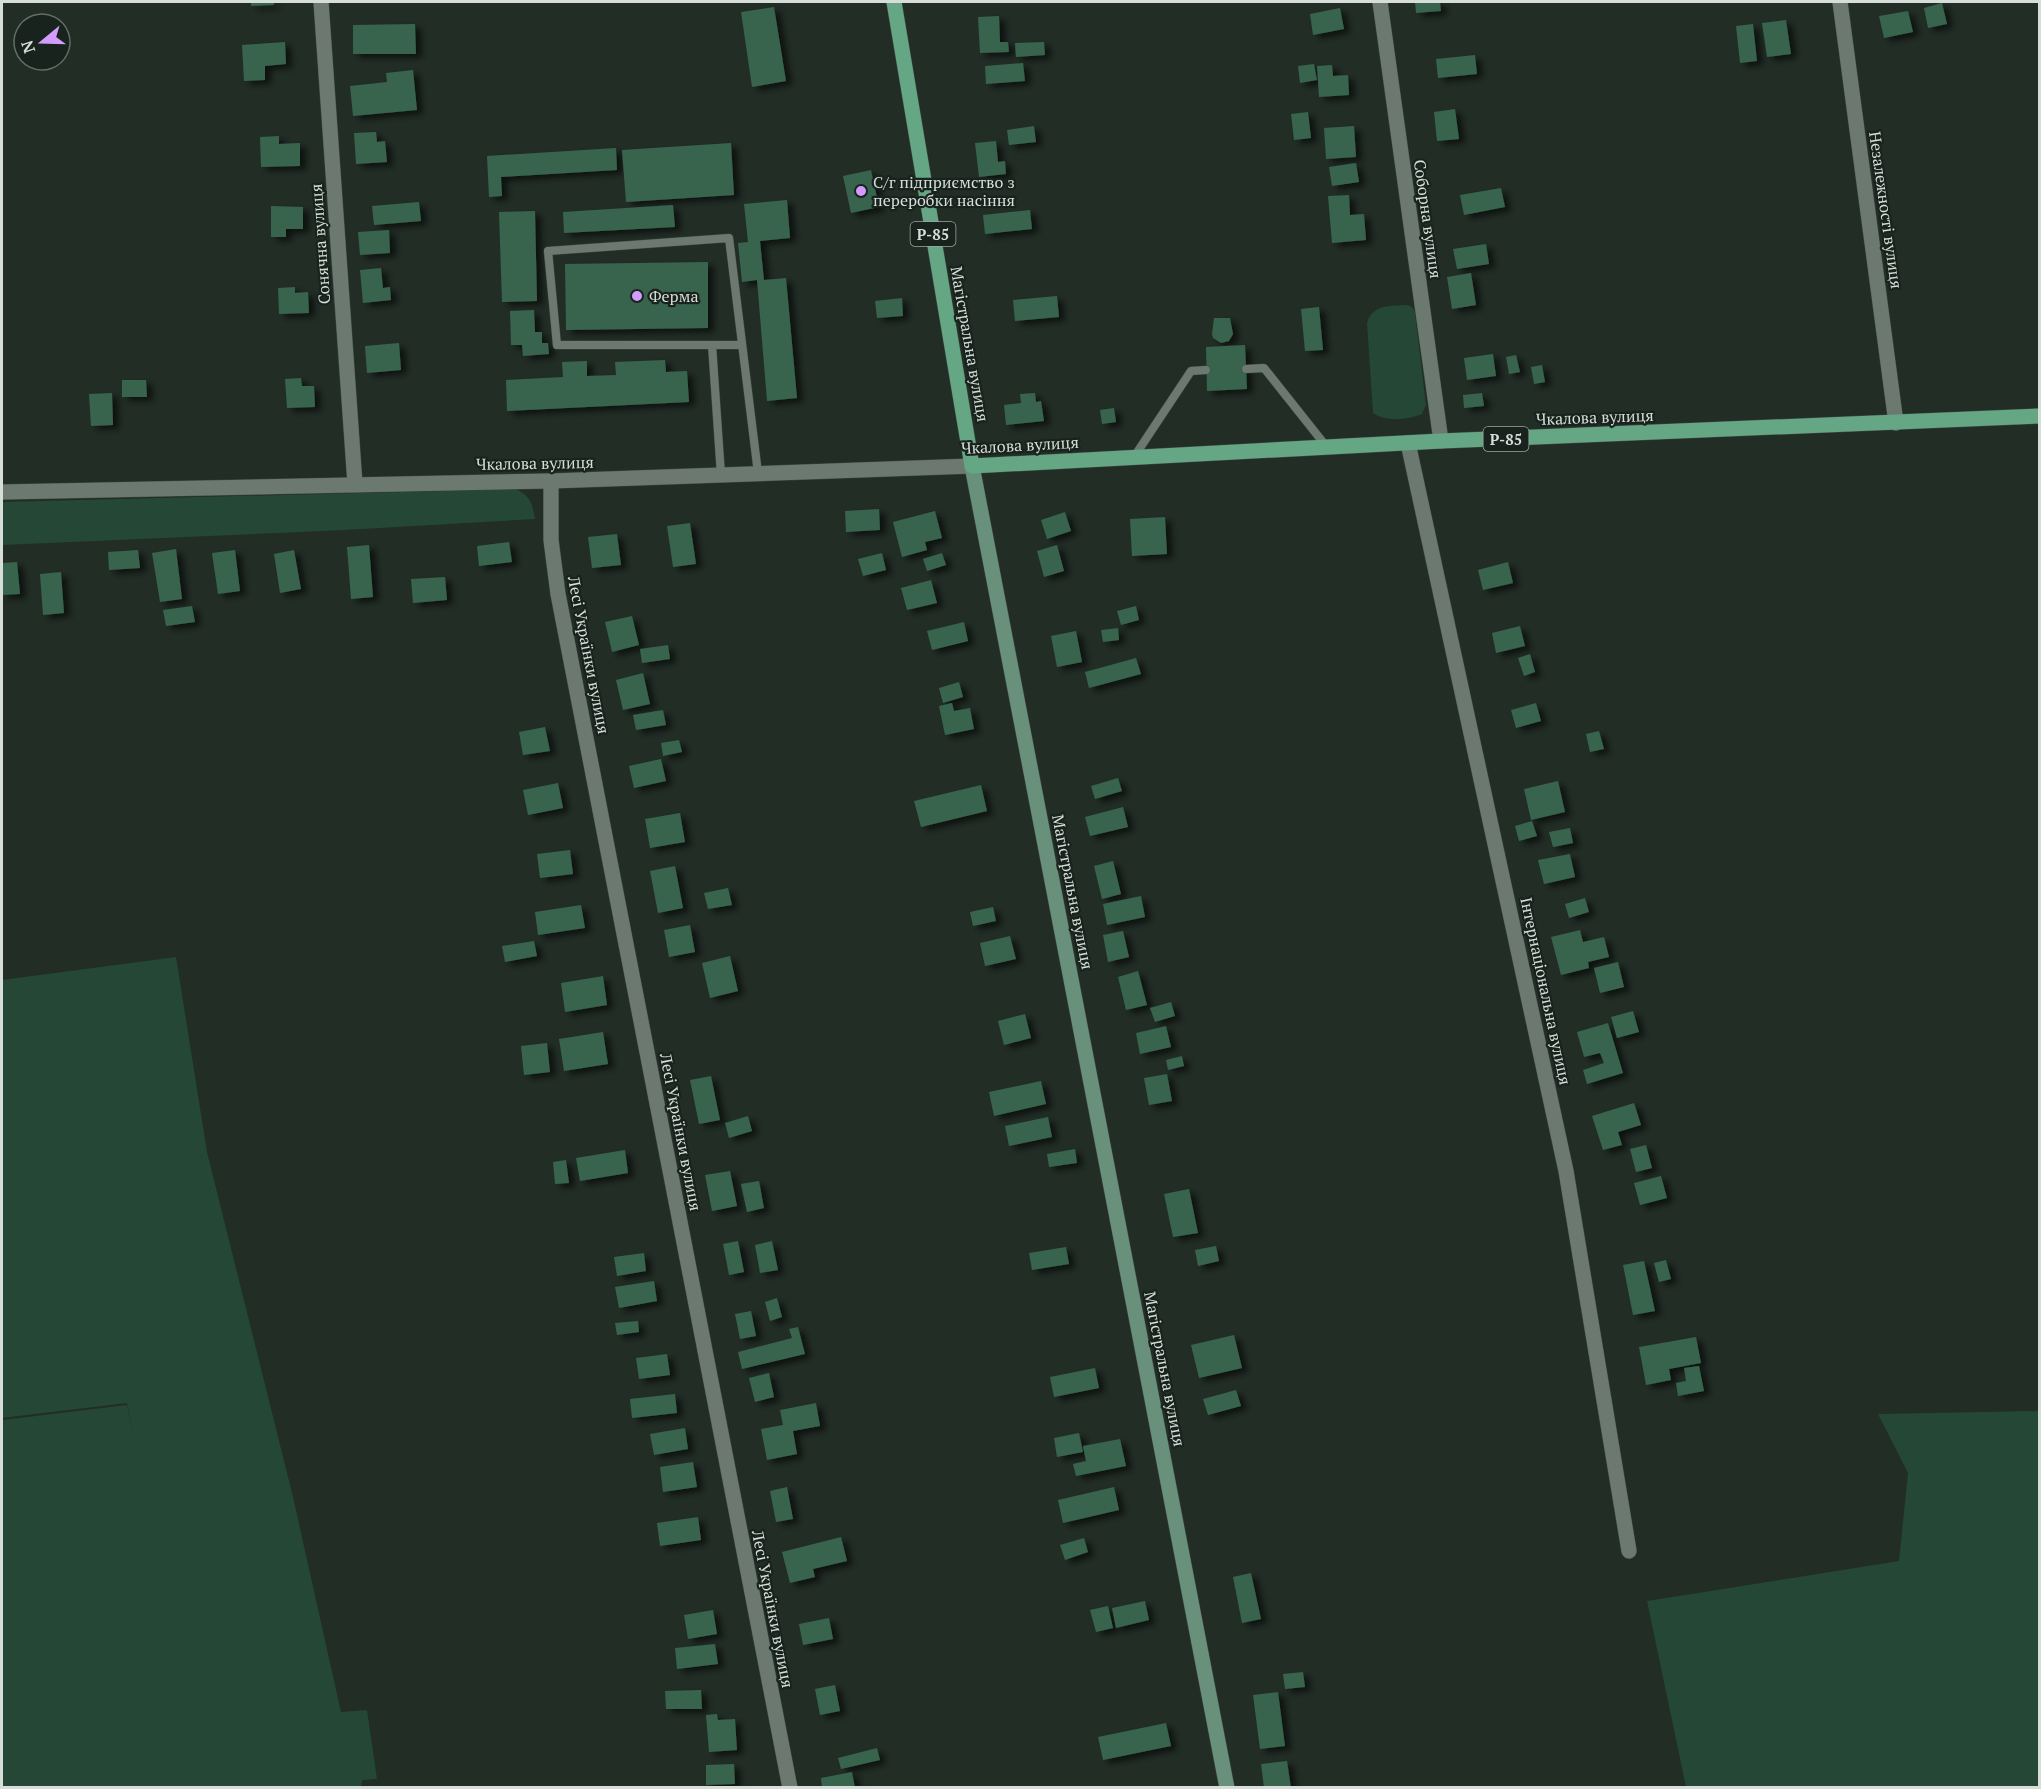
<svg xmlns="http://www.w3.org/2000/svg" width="2041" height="1789" viewBox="0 0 2041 1789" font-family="'PT Serif',serif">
  <defs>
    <filter id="shadow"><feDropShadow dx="6" dy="4" stdDeviation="3" flood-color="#0009"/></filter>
  </defs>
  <rect width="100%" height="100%" fill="#222d26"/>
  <g fill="#254735">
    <path d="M 1408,305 L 1413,308 L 1415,313 L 1426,405 L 1422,414 C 1408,420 1385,422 1373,413 L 1367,323 C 1372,304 1392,306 1408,305 Z"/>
    <path d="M 516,489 C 531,497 532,503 535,519 L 345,530 L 2,545 L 2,502 Z"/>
    <polygon points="176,957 207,1152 293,1497 341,1712 367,1710 377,1779 362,1780 361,1787 2,1787 2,1420 127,1405 135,1444 127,1403 2,1418 2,980"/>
    <polygon points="2039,1411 2039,1787 1686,1787 1647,1601 1899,1561 1908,1473 1878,1414"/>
  </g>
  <g fill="#38644d" filter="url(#shadow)">
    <polygon points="251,2 274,2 274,5 251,6"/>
    <polygon points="1415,2 1440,2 1441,11 1416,13"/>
    <polygon points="1942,3 1947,24 1928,28 1924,8"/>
    <polygon points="774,7 786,81 752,87 741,12"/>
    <polygon points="1340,8 1344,29 1313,35 1310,14"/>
    <polygon points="1908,11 1913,32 1884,38 1879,16"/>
    <polygon points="999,16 1000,42 1008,42 1009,52 980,53 978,17"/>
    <polygon points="1786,20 1791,54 1767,57 1762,23"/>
    <polygon points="415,24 416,54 353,54 353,25"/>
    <polygon points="1753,24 1757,61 1740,63 1736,26"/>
    <polygon points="285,42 286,64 265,66 265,80 244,81 242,45"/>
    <polygon points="1044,42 1045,55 1016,57 1015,43"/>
    <polygon points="1475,55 1477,74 1438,78 1436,59"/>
    <polygon points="1023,63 1025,81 986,84 985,66"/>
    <polygon points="1314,64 1317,80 1300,83 1298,66"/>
    <polygon points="1332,65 1333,76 1348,75 1349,95 1319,97 1317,66"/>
    <polygon points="413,70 417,110 353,116 350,86 387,82 386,73"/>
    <polygon points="1455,109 1459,139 1437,141 1434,112"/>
    <polygon points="1308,112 1311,138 1294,140 1291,114"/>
    <polygon points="1034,126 1036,142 1009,145 1007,130"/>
    <polygon points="1354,126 1356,157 1326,159 1324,128"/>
    <polygon points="376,132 377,142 385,141 387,162 356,164 354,133"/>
    <polygon points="279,136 279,144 300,143 300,166 261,167 260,137"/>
    <polygon points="996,141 998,162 1005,161 1006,174 979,177 975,143"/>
    <polygon points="731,143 734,195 626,202 622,150"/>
    <polygon points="616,148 617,170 501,177 502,196 489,197 487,156"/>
    <polygon points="1356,163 1359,182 1332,186 1329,167"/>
    <polygon points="871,170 879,207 851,213 843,176"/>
    <polygon points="1501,188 1505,207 1464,215 1460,195"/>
    <polygon points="1349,195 1350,215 1364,214 1366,240 1332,243 1328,196"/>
    <polygon points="787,200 790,238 760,241 764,280 786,278 797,398 767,401 757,280 742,282 738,243 748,242 744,204"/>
    <polygon points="419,202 421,221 374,225 372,206"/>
    <polygon points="673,205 675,227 564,233 563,212"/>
    <polygon points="271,206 303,207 303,229 286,229 286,237 271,237"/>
    <polygon points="1030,210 1032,229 985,234 983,215"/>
    <polygon points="535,211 537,301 502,302 499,212"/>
    <polygon points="389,230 390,253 360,255 358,232"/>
    <polygon points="1486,244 1489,264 1457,269 1453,249"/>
    <polygon points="708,262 708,328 566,330 565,264"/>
    <polygon points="381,268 383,288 390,287 391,300 363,303 360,270"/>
    <polygon points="1471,273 1476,305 1452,309 1447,277"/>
    <polygon points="295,287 295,293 308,292 309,313 279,314 278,288"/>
    <polygon points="1057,296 1059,317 1015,321 1013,300"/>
    <polygon points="902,298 903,316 877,318 875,301"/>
    <polygon points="1319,307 1323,350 1305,351 1301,309"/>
    <polygon points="534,310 535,332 542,332 542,343 548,343 549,354 523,356 522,345 511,345 510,311"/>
    <polygon points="1214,318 1230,318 1233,334 1229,341 1221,343 1213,338 1212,334"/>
    <polygon points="399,343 401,370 367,373 365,346"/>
    <polygon points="1245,345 1247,389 1207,391 1206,347"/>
    <polygon points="1493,354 1496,376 1467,380 1464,358"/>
    <polygon points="1516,355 1520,372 1509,374 1506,357"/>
    <polygon points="665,360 666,372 687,371 689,402 507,411 506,380 563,377 562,362 587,361 587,376 616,375 615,362"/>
    <polygon points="1542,365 1545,382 1534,384 1531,367"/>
    <polygon points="301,378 302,386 314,386 315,407 287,408 285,379"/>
    <polygon points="122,380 146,380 147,397 122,397"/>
    <polygon points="112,393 113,425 91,426 89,394"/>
    <polygon points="1035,393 1036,402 1041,401 1044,421 1006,425 1004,405 1021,403 1020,394"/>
    <polygon points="1482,393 1484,406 1464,408 1463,395"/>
    <polygon points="1114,408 1116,422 1102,424 1100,410"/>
    <polygon points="879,509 880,530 846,532 845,511"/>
    <polygon points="935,511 942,538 925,542 927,550 902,557 893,522"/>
    <polygon points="1065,512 1071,531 1047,539 1041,520"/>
    <polygon points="1165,517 1167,554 1132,556 1130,519"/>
    <polygon points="690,523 696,564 673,567 667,526"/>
    <polygon points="617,534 621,565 592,568 588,537"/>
    <polygon points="509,542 512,562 479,566 477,546"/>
    <polygon points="369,545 373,597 351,599 347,547"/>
    <polygon points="1057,545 1064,571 1044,577 1037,551"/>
    <polygon points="176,549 182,599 160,602 152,553"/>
    <polygon points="138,550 140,568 109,570 108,552"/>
    <polygon points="235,550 240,591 218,594 212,553"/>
    <polygon points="294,550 301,589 280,593 274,554"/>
    <polygon points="882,553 886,570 863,576 858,559"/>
    <polygon points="942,553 946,565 927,571 923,559"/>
    <polygon points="17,562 20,594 2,595 2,563"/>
    <polygon points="1508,562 1513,583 1483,590 1478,570"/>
    <polygon points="61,572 64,613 43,615 40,574"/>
    <polygon points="445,577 447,600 413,603 411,579"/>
    <polygon points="931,580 937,603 907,610 901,588"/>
    <polygon points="192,606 195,622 166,626 163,610"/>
    <polygon points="1136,606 1139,620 1121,625 1117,611"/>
    <polygon points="632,616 639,645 612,652 605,622"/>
    <polygon points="964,622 968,641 932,650 927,631"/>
    <polygon points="1520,626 1525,646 1496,653 1492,633"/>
    <polygon points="1118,628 1119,640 1103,642 1101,630"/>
    <polygon points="1076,631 1082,662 1057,667 1051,636"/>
    <polygon points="668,645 670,659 642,663 640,649"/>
    <polygon points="1530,654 1535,672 1524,676 1518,658"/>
    <polygon points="1136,658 1141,674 1089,688 1085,672"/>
    <polygon points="643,673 650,704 623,710 616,680"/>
    <polygon points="959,682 963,697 943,703 939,688"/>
    <polygon points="952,703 954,711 970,708 974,729 945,735 939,706"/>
    <polygon points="1536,703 1541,721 1516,728 1511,710"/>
    <polygon points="663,710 666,725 636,730 633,715"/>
    <polygon points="545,727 550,751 523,755 519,732"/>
    <polygon points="1599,731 1604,749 1590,752 1586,734"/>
    <polygon points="679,740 682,752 663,756 661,743"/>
    <polygon points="661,759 666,781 634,788 629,766"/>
    <polygon points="1118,778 1122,791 1095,799 1091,786"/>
    <polygon points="1558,781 1565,812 1531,820 1524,789"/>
    <polygon points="558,783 563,808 528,815 523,790"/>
    <polygon points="981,785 987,811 921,827 914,801"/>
    <polygon points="1123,807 1128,827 1090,836 1085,817"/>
    <polygon points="680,813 685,842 650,848 645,819"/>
    <polygon points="1532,821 1537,836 1519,841 1515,826"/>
    <polygon points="1570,828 1573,843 1553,847 1549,832"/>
    <polygon points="570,850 573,874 540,878 537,854"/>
    <polygon points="1570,854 1575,877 1544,884 1538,860"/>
    <polygon points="1113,861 1121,894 1102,899 1094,866"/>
    <polygon points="675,866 683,908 658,913 650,871"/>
    <polygon points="728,888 732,905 708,909 704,893"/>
    <polygon points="1141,896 1145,917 1107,925 1103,904"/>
    <polygon points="1585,898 1589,912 1569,918 1565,904"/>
    <polygon points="581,905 585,928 538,935 535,912"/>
    <polygon points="993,907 996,921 973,926 970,912"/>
    <polygon points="690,925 695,952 669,957 664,930"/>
    <polygon points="1580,930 1583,942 1604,937 1609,957 1588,962 1589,968 1561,975 1551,937"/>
    <polygon points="1123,931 1129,957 1108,962 1103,935"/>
    <polygon points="1010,936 1016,959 985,966 980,943"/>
    <polygon points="534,941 537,956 505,962 502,946"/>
    <polygon points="730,956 738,991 710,998 702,963"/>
    <polygon points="1618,962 1624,987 1600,993 1594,968"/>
    <polygon points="1138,971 1147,1005 1126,1010 1118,977"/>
    <polygon points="603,976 607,1005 565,1012 561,983"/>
    <polygon points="1171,1002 1175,1016 1155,1022 1150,1008"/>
    <polygon points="1633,1011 1639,1032 1617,1038 1611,1017"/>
    <polygon points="1025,1014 1031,1038 1004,1045 998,1021"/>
    <polygon points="1608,1023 1623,1073 1587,1084 1583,1070 1604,1063 1600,1053 1584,1057 1577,1032"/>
    <polygon points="1166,1026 1171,1047 1140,1054 1136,1033"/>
    <polygon points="603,1032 608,1064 564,1071 559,1039"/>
    <polygon points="547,1043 550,1072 524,1075 521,1046"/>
    <polygon points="1182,1056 1184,1066 1168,1070 1166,1060"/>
    <polygon points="1167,1074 1172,1101 1149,1105 1144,1078"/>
    <polygon points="711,1076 720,1120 699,1124 690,1080"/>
    <polygon points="1041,1081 1046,1104 994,1116 989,1092"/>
    <polygon points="1634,1103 1641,1125 1618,1132 1622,1145 1603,1150 1592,1116"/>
    <polygon points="748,1116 752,1131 729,1138 725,1123"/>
    <polygon points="1048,1117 1052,1137 1009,1146 1005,1126"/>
    <polygon points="1646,1145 1652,1168 1636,1172 1630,1149"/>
    <polygon points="1075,1149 1077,1163 1049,1167 1047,1154"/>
    <polygon points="625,1150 628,1173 580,1181 576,1158"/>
    <polygon points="566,1160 569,1183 555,1184 553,1162"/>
    <polygon points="730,1171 737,1206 712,1211 705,1175"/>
    <polygon points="1661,1176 1667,1198 1640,1205 1634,1183"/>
    <polygon points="759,1181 764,1208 747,1212 741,1184"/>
    <polygon points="1189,1189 1198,1233 1173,1237 1164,1194"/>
    <polygon points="738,1241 744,1272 729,1275 723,1244"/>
    <polygon points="772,1241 778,1270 760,1273 755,1245"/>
    <polygon points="1216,1246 1219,1261 1198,1266 1195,1250"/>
    <polygon points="1066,1247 1069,1264 1032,1270 1029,1253"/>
    <polygon points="644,1253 646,1271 617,1276 614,1257"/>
    <polygon points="1666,1260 1671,1279 1659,1282 1654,1263"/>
    <polygon points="1644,1261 1655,1311 1633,1315 1623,1265"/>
    <polygon points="654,1281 657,1301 619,1308 615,1287"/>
    <polygon points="777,1298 782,1317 770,1321 765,1302"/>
    <polygon points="751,1311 756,1336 740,1339 735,1314"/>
    <polygon points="638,1321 639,1332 617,1335 615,1323"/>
    <polygon points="798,1327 805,1354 742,1369 738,1352 792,1338 789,1329"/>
    <polygon points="1234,1335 1242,1368 1199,1378 1191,1345"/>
    <polygon points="1696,1337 1701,1363 1669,1369 1671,1380 1646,1385 1639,1347"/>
    <polygon points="667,1354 670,1375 639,1379 636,1358"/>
    <polygon points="1699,1366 1704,1391 1678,1396 1676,1383 1686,1381 1684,1368"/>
    <polygon points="1095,1368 1099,1388 1054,1397 1050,1377"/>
    <polygon points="769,1373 774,1397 755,1402 749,1378"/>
    <polygon points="1236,1390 1241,1406 1208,1415 1203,1399"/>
    <polygon points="675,1394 677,1413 632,1418 630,1399"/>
    <polygon points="816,1403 820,1426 793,1431 797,1454 767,1460 761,1429 783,1425 780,1410"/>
    <polygon points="685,1428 688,1449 654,1455 650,1434"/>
    <polygon points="1079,1433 1083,1452 1057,1457 1054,1438"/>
    <polygon points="1120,1439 1126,1466 1076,1476 1073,1464 1086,1461 1083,1446"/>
    <polygon points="693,1462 697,1487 663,1492 660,1467"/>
    <polygon points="787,1487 793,1519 776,1522 770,1491"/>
    <polygon points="1114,1487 1119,1510 1063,1523 1058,1500"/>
    <polygon points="698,1517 701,1540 660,1546 657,1523"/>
    <polygon points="841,1537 847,1561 813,1569 815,1577 790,1583 782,1552"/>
    <polygon points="1084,1538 1088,1552 1065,1560 1060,1545"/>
    <polygon points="1251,1573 1261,1619 1242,1623 1233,1577"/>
    <polygon points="1145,1601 1149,1620 1116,1628 1112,1608"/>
    <polygon points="1108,1606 1113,1628 1096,1632 1090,1610"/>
    <polygon points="713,1610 717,1634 688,1639 684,1615"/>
    <polygon points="829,1618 833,1639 803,1645 799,1624"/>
    <polygon points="715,1644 718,1664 677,1669 675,1648"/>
    <polygon points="1303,1672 1305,1687 1285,1689 1283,1674"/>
    <polygon points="835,1685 840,1711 820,1715 815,1689"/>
    <polygon points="701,1690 702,1709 666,1709 665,1691"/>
    <polygon points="1278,1692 1285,1746 1260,1749 1253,1695"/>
    <polygon points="717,1714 718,1720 735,1719 737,1750 709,1752 706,1715"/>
    <polygon points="1166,1723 1171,1746 1103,1760 1098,1737"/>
    <polygon points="877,1748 880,1760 841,1769 838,1758"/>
    <polygon points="1287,1761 1291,1788 1264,1788 1261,1764"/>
    <polygon points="734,1764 735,1784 706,1785 706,1765"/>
    <polygon points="852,1772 855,1788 822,1788 821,1778"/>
  </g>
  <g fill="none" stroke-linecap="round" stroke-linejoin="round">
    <defs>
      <g id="lane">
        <polyline points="712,345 721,475"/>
        <polyline points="742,345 557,345 548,251 729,238 758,473"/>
        <polyline points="1246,369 1264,368 1326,446"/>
        <polyline points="1134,457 1191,371 1206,370"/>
      </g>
      <g id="street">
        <polyline points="321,2 355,484"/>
        <polyline points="1380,2 1441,441"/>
        <polyline points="1840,2 1896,423"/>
        <polyline points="1408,443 1566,1171 1629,1551"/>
        <polyline points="551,481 551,540 558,594 790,1788"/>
        <polyline points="2,492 551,481 972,466"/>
      </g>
      <polyline id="secondary" points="972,466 1227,1788"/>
      <polyline id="primary" points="894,2 972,466 1441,441 2040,416"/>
    </defs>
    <use href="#lane" stroke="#404944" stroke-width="9"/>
    <use href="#street" stroke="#404944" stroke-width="16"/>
    <use href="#secondary" stroke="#404944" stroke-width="16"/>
    <use href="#primary" stroke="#404944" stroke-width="16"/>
    <use href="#lane" stroke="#6c7971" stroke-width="8"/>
    <use href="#street" stroke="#6c7971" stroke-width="15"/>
    <use href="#secondary" stroke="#69907b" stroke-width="15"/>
    <use href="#primary" stroke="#65a685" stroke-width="15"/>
  </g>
  <g fill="#d39cfc" stroke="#18231d" stroke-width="2">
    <circle cx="861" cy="191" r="6"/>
    <circle cx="637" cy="296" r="6"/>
  </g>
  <g text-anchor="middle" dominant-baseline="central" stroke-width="4.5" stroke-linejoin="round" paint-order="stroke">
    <g fill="#18231d" stroke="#9ea6a1" stroke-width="1.5">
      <rect x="910.5" y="222" width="45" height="24" rx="4.5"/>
      <rect x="1483.5" y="427" width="45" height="24" rx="4.5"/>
    </g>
    <g font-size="15" font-weight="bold" fill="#d7ded9">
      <text x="933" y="234">Р-85</text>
      <text x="1506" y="439">Р-85</text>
    </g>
    <g font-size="16" fill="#d7ded9" stroke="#18231d" text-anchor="start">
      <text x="873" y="182">С/г підприємство з<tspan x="873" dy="18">переробки насіння</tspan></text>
      <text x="649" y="296">Ферма</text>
    </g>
    <g font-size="16" fill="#d7ded9" stroke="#18231d">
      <text transform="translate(1886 210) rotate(82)">Незалежності вулиця</text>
      <text transform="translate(1428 219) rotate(82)">Соборна вулиця</text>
      <text transform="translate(320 244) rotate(-94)">Сонячна вулиця</text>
      <text transform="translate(970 344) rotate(80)">Магістральна вулиця</text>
      <text transform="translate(1595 417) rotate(-2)">Чкалова вулиця</text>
      <text transform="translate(1020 445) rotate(-3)">Чкалова вулиця</text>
      <text transform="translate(535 463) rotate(-1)">Чкалова вулиця</text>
      <text transform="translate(589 655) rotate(79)">Лесі Українки вулиця</text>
      <text transform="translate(1073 892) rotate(79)">Магістральна вулиця</text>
      <text transform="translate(1546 991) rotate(78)">Інтернаціональна вулиця</text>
      <text transform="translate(681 1132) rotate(79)">Лесі Українки вулиця</text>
      <text transform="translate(1165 1369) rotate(79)">Магістральна вулиця</text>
      <text transform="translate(773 1609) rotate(79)">Лесі Українки вулиця</text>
    </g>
  </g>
  <rect width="2041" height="1789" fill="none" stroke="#d7ded9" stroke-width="6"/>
  <g transform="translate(42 42) rotate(251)"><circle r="28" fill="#18231d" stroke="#646e68" stroke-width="1.5"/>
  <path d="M0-4.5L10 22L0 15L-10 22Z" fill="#d39cfc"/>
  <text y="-9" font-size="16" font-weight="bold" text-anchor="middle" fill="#d7ded9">N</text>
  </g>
</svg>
